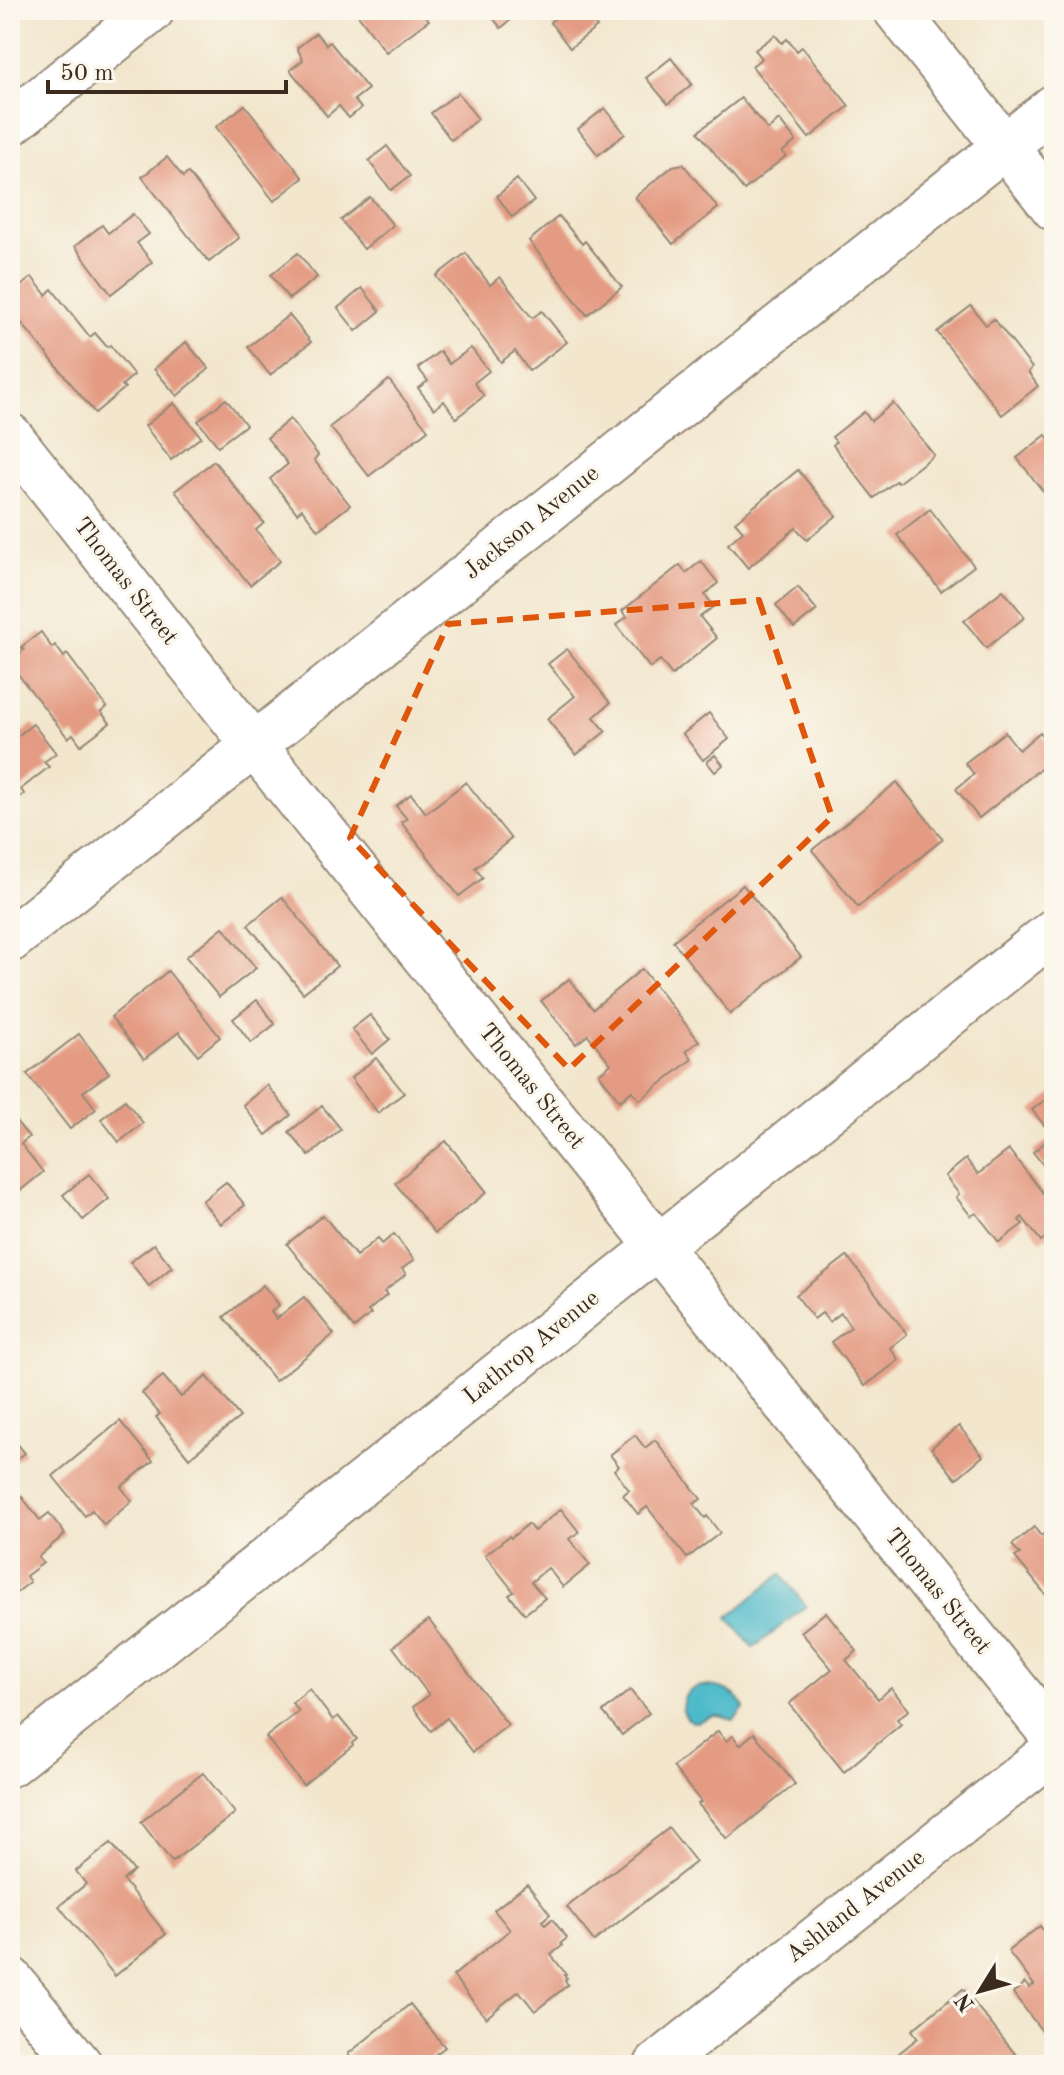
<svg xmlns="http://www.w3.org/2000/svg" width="1064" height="2075" viewBox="0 0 1064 2075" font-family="'Old Standard TT',serif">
  <rect width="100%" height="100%" fill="#fbf7ec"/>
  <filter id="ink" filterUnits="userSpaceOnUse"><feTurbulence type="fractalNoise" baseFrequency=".0125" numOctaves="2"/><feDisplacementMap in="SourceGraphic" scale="16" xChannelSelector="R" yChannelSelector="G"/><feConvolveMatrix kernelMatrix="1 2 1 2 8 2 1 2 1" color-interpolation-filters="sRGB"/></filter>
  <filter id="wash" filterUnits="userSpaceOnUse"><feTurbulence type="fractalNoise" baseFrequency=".006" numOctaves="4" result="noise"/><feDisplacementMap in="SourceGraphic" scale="32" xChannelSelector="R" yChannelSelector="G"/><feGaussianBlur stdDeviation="1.8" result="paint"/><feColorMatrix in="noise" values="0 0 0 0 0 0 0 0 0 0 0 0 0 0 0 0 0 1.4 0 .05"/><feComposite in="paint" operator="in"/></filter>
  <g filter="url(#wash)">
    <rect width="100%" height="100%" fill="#f2e6cd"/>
    <g fill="#4ebaca" stroke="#447274" stroke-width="2">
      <polygon points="781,1574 806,1606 753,1648 728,1617"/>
      <path d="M 702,1686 C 720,1686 737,1691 744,1708 L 734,1720 C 727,1719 721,1715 714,1716 C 708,1716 701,1722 696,1722 C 680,1722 674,1691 702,1686 Z"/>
    </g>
    <g id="blocks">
      <g fill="#e49b83">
        <polygon points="359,10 421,10 429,20 386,52 356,12"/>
        <polygon points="487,10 523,10 501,28"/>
        <polygon points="565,10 583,10 597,27 570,48 550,22"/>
        <polygon points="316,33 326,45 330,42 368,89 354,100 361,108 349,118 339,106 327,116 290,70 303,60 297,48"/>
        <polygon points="775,35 782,43 787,39 797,51 802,47 849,106 809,138 752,66 762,58 755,50"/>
        <polygon points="671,58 692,84 668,104 646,78"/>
        <polygon points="458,93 478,119 451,140 431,113"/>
        <polygon points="741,98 768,130 779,120 796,141 782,152 786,156 744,190 698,132"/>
        <polygon points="245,105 303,178 274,201 216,127"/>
        <polygon points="605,108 625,134 598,155 578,129"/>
        <polygon points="387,146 410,176 391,190 369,161"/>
        <polygon points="167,157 183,177 188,173 239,238 209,262 142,177"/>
        <polygon points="683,164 718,208 673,244 635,197 673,166"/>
        <polygon points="517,179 534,201 512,217 497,196"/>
        <polygon points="370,197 393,225 364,249 341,220"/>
        <polygon points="133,214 149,234 137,243 152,262 111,294 75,246 102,225 108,233"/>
        <polygon points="559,216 582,244 585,241 622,287 587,315 529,241"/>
        <polygon points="298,253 317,277 289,299 271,275"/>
        <polygon points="466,253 490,285 500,277 532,318 542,311 567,342 529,371 515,351 501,362 436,276"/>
        <polygon points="32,277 46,295 52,289 90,337 95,333 107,347 110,345 134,375 122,385 125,388 95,413 10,309 10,295"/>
        <polygon points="362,288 380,311 356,331 338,308"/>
        <polygon points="971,306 986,325 994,319 1032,368 1028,372 1038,386 1002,415 937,332"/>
        <polygon points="289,315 311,342 270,375 248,347"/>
        <polygon points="186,342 209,369 177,396 154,369"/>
        <polygon points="471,348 489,371 474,383 484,396 456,418 444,401 434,409 418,388 428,381 418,368 440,351 449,364"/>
        <polygon points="389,380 428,430 369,476 330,427"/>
        <polygon points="226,399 246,425 218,446 198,421"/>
        <polygon points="174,403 201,437 171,460 145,426"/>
        <polygon points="893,403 934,455 898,483 896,481 874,498 833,445 836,442 832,437 864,412 871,421"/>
        <polygon points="290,419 318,455 314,460 350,505 318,530 302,509 297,513 270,479 288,464 267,438"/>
        <polygon points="1046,435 1054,445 1054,505 1017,458"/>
        <polygon points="214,461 264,523 256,530 280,561 250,585 175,491"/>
        <polygon points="798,470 836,516 807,540 796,528 748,568 728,544 743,531 735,522"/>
        <polygon points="930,509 974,566 941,591 897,535"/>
        <polygon points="701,561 718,583 705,595 714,606 700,617 717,638 672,675 660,660 650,668 616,625 627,617 622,611 680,565 686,573"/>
        <polygon points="798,587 817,610 794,628 776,605"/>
        <polygon points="1003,590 1025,617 986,648 964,621"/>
        <polygon points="41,632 52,648 55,645 64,657 67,654 107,707 101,712 110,723 81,745 73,734 68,738 10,664 10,661 24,650 21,647"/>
        <polygon points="567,649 610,703 594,717 606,731 576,755 547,719 575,696 548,664"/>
        <polygon points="709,713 729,739 703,760 683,734"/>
        <polygon points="33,724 56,753 44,762 49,767 21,789 24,794 10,805 10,742"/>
        <polygon points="1005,732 1019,750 1040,732 1054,750 1054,758 979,818 956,789 974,774 965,763"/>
        <polygon points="715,755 723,765 715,772 707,762"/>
        <polygon points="466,782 511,839 475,868 483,878 459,896 401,822 407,819 396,806 411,794 426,813"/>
        <polygon points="897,782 943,839 858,907 812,850"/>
        <polygon points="743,885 801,957 730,1014 673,941"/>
        <polygon points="282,897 337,966 303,993 248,925"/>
        <polygon points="223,927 256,968 219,997 186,957"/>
        <polygon points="642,969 699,1041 686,1051 692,1059 640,1100 632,1091 620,1101 599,1074 611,1064 588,1035 576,1044 541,1001 569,979 593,1009"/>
        <polygon points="168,971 220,1037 198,1055 179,1032 144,1059 111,1017"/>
        <polygon points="257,1000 275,1024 251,1043 233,1019"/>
        <polygon points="370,1015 390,1039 372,1054 352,1029"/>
        <polygon points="79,1034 109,1073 83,1092 96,1109 70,1129 27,1074"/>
        <polygon points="376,1058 404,1093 378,1113 351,1078"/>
        <polygon points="267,1085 291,1115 266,1135 243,1105"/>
        <polygon points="1054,1093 1054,1179 1033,1152 1053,1136 1032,1110"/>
        <polygon points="125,1100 143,1123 119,1142 101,1119"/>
        <polygon points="322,1106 341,1129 309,1156 289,1132"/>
        <polygon points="10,1114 29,1137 21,1144 43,1172 10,1199"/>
        <polygon points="446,1141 487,1192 435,1233 395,1183"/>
        <polygon points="1009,1150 1054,1207 1054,1231 1041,1241 1022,1217 1019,1220 1023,1224 999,1242 976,1213 971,1216 956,1197 959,1194 945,1176 966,1159 978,1174"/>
        <polygon points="89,1174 109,1199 83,1220 63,1195"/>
        <polygon points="226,1182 245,1205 221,1224 202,1201"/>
        <polygon points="323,1215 356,1256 378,1238 382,1244 394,1234 414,1260 402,1269 406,1274 384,1292 387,1295 368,1311 371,1314 354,1328 287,1244"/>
        <polygon points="154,1244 172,1267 149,1286 130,1262"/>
        <polygon points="847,1256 907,1334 890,1348 899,1360 865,1386 831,1342 851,1327 841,1313 829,1322 822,1313 814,1319 796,1295"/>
        <polygon points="263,1285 279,1305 271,1312 276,1319 304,1297 334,1334 275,1381 224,1317"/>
        <polygon points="163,1376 181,1397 207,1376 240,1417 189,1458 156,1417 160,1414 142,1393"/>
        <polygon points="120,1421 153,1461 121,1487 132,1501 104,1525 92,1510 85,1516 53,1476"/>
        <polygon points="959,1426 983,1456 956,1479 931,1448"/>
        <polygon points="10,1435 25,1453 10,1465"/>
        <polygon points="635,1435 645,1448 655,1440 701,1499 694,1504 705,1518 707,1516 720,1533 687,1558 647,1507 638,1514 623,1495 629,1490 614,1470 619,1466 610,1455"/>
        <polygon points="19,1493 40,1520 49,1513 65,1534 38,1557 43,1563 26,1576 30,1582 10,1598 10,1500"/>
        <polygon points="561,1509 579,1532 569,1539 590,1565 563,1587 548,1568 531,1582 545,1598 525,1614 509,1595 514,1592 485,1555 509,1536 511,1538 528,1524 534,1531"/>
        <polygon points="1054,1526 1054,1589 1046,1595 1015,1557 1020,1554 1012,1545 1034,1527 1041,1536"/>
        <polygon points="826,1612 857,1651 846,1660 878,1699 891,1688 909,1710 897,1719 901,1724 844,1772 789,1704 832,1669 801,1632"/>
        <polygon points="429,1620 508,1725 473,1752 447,1718 431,1731 413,1707 429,1695 393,1647"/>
        <polygon points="309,1689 333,1720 338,1716 357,1739 352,1743 353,1745 303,1785 266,1737 299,1711 292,1703"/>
        <polygon points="630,1690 649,1713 622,1735 603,1712"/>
        <polygon points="718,1731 726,1741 733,1736 740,1745 754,1733 795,1784 727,1839 698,1804 701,1802 673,1767"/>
        <polygon points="203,1773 235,1813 172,1862 141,1822"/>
        <polygon points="669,1828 696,1862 594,1941 567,1907"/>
        <polygon points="111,1843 134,1871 123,1880 166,1934 115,1976 59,1906 86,1884 76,1871"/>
        <polygon points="527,1884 550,1914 542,1921 545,1925 552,1919 567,1938 561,1943 562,1946 551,1955 566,1974 564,1975 567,1978 565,1980 568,1985 535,2011 519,1991 486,2018 453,1976 510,1930 494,1910"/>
        <polygon points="1040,1926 1054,1945 1048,1950 1054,1958 1054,2047 1013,1993 1025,1983 1029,1988 1034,1985 1008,1951"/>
        <polygon points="963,1989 1024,2065 974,2065 969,2058 960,2065 884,2065 918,2038 912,2030"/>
        <polygon points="410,2004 445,2047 422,2065 350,2065 354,2062 348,2054"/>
      </g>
    </g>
  </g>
  <g filter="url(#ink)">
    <use href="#blocks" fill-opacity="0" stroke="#968876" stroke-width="2"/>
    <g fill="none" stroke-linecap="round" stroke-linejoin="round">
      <defs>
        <g id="minor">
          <polyline points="896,10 1054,208"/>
          <polyline points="10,124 152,10"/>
          <polyline points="10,436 254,745 1054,1737"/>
          <polyline points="10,940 1054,107"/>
          <polyline points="10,1764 1054,931"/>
          <polyline points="10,1979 80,2065"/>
          <polyline points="657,2065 1054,1750"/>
        </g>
      </defs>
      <use href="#minor" stroke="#968876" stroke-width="48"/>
      <use href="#minor" stroke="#fff" stroke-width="44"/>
    </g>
  </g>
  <path fill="none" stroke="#df570d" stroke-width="6" stroke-dasharray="16 10" stroke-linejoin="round" d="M 759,600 L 832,817 L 569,1069 L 350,838 L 448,624 Z"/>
  <g text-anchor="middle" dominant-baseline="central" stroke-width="6" stroke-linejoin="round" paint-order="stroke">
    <g font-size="24" fill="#3b2a1e" stroke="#fbf7ec">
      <text transform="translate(532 523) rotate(-39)">Jackson Avenue</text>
      <text transform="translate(125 582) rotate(52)">Thomas Street</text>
      <text transform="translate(531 1087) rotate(51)">Thomas Street</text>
      <text transform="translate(532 1348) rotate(-39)">Lathrop Avenue</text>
      <text transform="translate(937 1592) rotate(51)">Thomas Street</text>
      <text transform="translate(856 1907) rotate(-38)">Ashland Avenue</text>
    </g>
  </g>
  <rect width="1064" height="2075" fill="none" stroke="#fbf7ec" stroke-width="40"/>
  <g transform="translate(980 1991) rotate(233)" stroke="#fbf7ec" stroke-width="6" paint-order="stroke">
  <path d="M0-6L14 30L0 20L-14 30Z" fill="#3b2a1e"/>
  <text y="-12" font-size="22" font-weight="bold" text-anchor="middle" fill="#3b2a1e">N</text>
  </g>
  <path d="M48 80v12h238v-12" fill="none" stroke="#3b2a1e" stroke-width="4"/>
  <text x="60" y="80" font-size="24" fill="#3b2a1e" stroke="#fbf7ec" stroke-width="6" paint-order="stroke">50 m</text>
</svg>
